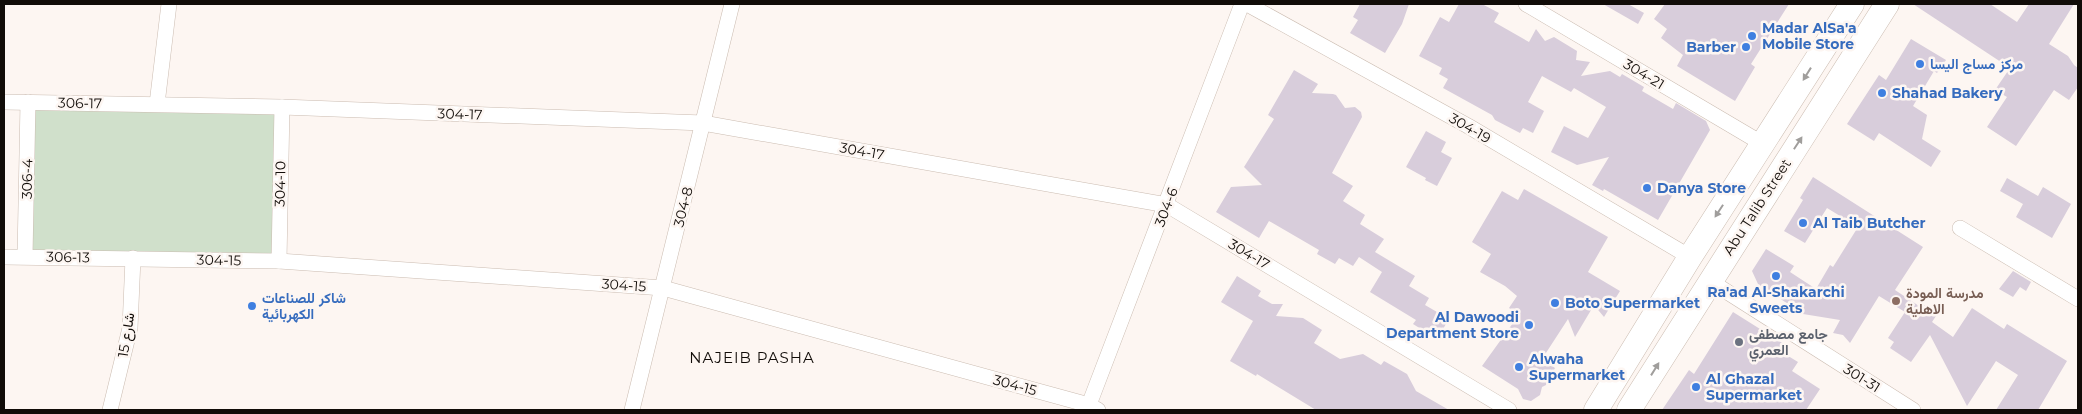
<svg xmlns="http://www.w3.org/2000/svg" width="2082" height="414" viewBox="0 0 2082 414" font-family="Montserrat,Vazirmatn,sans-serif">
  <rect width="100%" height="100%" fill="#fdf6f2"/>
  <polygon fill="#d0e0cb" points="28,102 282,107 279,261 25,256"/>
  <g fill="#d8cddb">
    <polygon points="1360,4 1409,4 1402,24 1385,53 1350,33 1358,20 1353,17"/>
    <polygon points="1459,4 1482,4 1499,13 1494,22 1529,42 1536,29 1545,41 1554,37 1577,51 1576,60 1590,62 1581,76 1610,71 1620,77 1622,74 1644,87 1642,91 1673,109 1676,103 1706,121 1710,130 1658,220 1604,189 1603,191 1592,185 1609,157 1577,165 1551,152 1564,126 1588,138 1606,107 1574,88 1571,92 1542,76 1528,102 1544,111 1533,133 1523,128 1520,133 1495,120 1492,115 1443,88 1448,79 1439,74 1442,68 1419,56 1440,17 1449,22"/>
    <polygon points="1603,4 1628,4 1644,13 1638,24"/>
    <polygon points="1665,4 1789,4 1751,64 1755,67 1735,101 1677,66 1683,55 1661,38 1667,29 1654,19"/>
    <polygon points="1913,4 1990,4 2017,22 2029,4 2074,4 2049,44 2068,56 2074,65 2078,68 2078,87 2069,100 2054,90 2016,146 1987,127 2007,97 1995,90 2010,68"/>
    <polygon points="1911,39 1946,60 1937,73 1934,71 1913,106 1927,115 1922,139 1941,151 1931,167 1879,133 1874,141 1847,124 1879,75 1886,80"/>
    <polygon points="1294,70 1318,84 1312,93 1333,94 1336,95 1345,108 1355,107 1361,112 1362,117 1332,173 1353,186 1343,201 1365,215 1360,224 1384,239 1375,252 1415,276 1409,286 1429,298 1425,305 1449,319 1437,339 1413,324 1416,320 1370,292 1382,272 1359,257 1353,266 1339,258 1335,264 1317,254 1319,250 1269,221 1259,238 1216,212 1231,187 1262,185 1244,167 1274,119 1268,115"/>
    <polygon points="1426,131 1446,142 1441,152 1452,158 1437,186 1425,180 1426,178 1406,167"/>
    <polygon points="1813,177 1923,247 1895,290 1922,308 1925,305 1938,313 1932,322 1953,337 1972,308 2004,329 2007,324 2067,361 2038,410 1996,410 2018,375 1996,361 1967,406 1930,335 1911,362 1890,348 1894,342 1888,338 1905,312 1879,296 1850,343 1843,335 1833,333 1840,320 1803,314 1758,284 1752,271 1766,249 1794,266 1790,272 1816,289 1830,265 1833,267 1858,227 1827,208 1805,243 1784,231 1803,200 1800,198"/>
    <polygon points="2007,178 2038,196 2043,187 2071,204 2052,238 2016,217 2023,204 2000,191"/>
    <polygon points="1524,189 1608,237 1588,272 1620,291 1604,317 1594,305 1575,337 1568,319 1542,359 1555,368 1546,385 1542,387 1540,395 1531,401 1523,399 1518,389 1482,366 1513,323 1512,322 1517,313 1509,308 1517,296 1505,286 1480,272 1491,254 1472,242 1502,191 1518,200"/>
    <polygon points="2013,271 2031,282 2026,291 2020,287 2013,297 1999,289"/>
    <polygon points="1237,276 1261,291 1258,296 1272,304 1283,304 1276,316 1303,318 1322,330 1314,343 1340,359 1363,354 1381,365 1384,361 1407,374 1416,391 1449,410 1316,410 1257,374 1256,376 1230,361 1253,321 1221,302"/>
    <polygon points="1733,312 1784,344 1780,351 1798,362 1792,371 1820,389 1806,410 1662,410 1689,370 1694,374"/>
  </g>
  <g fill="none" stroke-linecap="round" stroke-linejoin="round">
    <defs>
      <g id="street">
        <polyline points="1247,4 1468,126 1690,257"/>
        <polyline points="1526,4 1763,144"/>
        <polyline points="4,102 282,107 703,123 1167,205 1509,410"/>
        <polyline points="157,104 169,4"/>
        <polyline points="1960,228 2078,299"/>
        <polyline points="25,256 28,102"/>
        <polyline points="4,257 279,261 663,288 1089,405 1098,410"/>
        <polyline points="279,261 282,107"/>
        <polyline points="1710,281 1913,410"/>
        <polyline points="110,410 130,328 133,258"/>
        <polyline points="632,410 732,4"/>
        <polyline points="1087,410 1242,4"/>
      </g>
      <g id="primary">
        <polyline points="1596,410 1690,257 1852,4"/>
        <polyline points="1629,410 1887,4"/>
      </g>
    </defs>
    <use href="#street" stroke="#cbbcb1" stroke-width="16"/>
    <use href="#primary" stroke="#cbbcb1" stroke-width="25"/>
    <use href="#street" stroke="#fff" stroke-width="15"/>
    <use href="#primary" stroke="#fff" stroke-width="24"/>
  </g>
  <defs><path id="oneway-solid" d="M-6-.8H1V-3.2L6.5 0L1 3.2V.8H-6Z" transform="scale(1.25)"/></defs>
  <g fill="#a09e9c">
    <use href="#oneway-solid" transform="translate(1807 74) rotate(122)"/>
    <use href="#oneway-solid" transform="translate(1798 143) rotate(-57)"/>
    <use href="#oneway-solid" transform="translate(1719 211) rotate(123)"/>
    <use href="#oneway-solid" transform="translate(1655 369) rotate(-58)"/>
  </g>
  <g fill="#3f7fe0" stroke="#fdf6f2" stroke-width="2">
    <circle cx="1752" cy="36" r="5"/>
    <circle cx="1746" cy="47" r="5"/>
    <circle cx="1920" cy="64" r="5"/>
    <circle cx="1882" cy="93" r="5"/>
    <circle cx="1647" cy="188" r="5"/>
    <circle cx="1803" cy="223" r="5"/>
    <circle cx="1776" cy="276" r="5"/>
    <circle cx="1555" cy="303" r="5"/>
    <circle cx="252" cy="306" r="5"/>
    <circle cx="1529" cy="325" r="5"/>
    <circle cx="1519" cy="367" r="5"/>
    <circle cx="1696" cy="387" r="5"/>
  </g>
  <circle fill="#8d6e63" stroke="#fdf6f2" stroke-width="2" cx="1896" cy="301" r="5"/>
  <circle fill="#6b7280" stroke="#fdf6f2" stroke-width="2" cx="1739" cy="342" r="5"/>
  <g text-anchor="middle" dominant-baseline="central" stroke-width="5" stroke-linejoin="round" paint-order="stroke">
    <g font-size="14" font-weight="bold" fill="#366cbe" stroke="#fdf6f2" text-anchor="start">
      <text x="1762" y="28">Madar AlSa'a<tspan x="1762" dy="16">Mobile Store</tspan></text>
      <text x="1736" y="47" text-anchor="end">Barber</text>
      <text x="1930" y="64">مركز مساج اليسا</text>
      <text x="1892" y="93">Shahad Bakery</text>
      <text x="1657" y="188">Danya Store</text>
      <text x="1813" y="223">Al Taib Butcher</text>
      <text x="1776" y="292" text-anchor="middle">Ra'ad Al-Shakarchi<tspan x="1776" dy="16">Sweets</tspan></text>
      <text x="262" y="298">شاكر للصناعات<tspan x="262" dy="16">الكهربائية</tspan></text>
      <text x="1565" y="303">Boto Supermarket</text>
      <text x="1519" y="317" text-anchor="end">Al Dawoodi<tspan x="1519" dy="16">Department Store</tspan></text>
      <text x="1529" y="359">Alwaha<tspan x="1529" dy="16">Supermarket</tspan></text>
      <text x="1706" y="379">Al Ghazal<tspan x="1706" dy="16">Supermarket</tspan></text>
    </g>
    <g font-size="14" fill="#110c08" stroke="#fdf6f2">
      <text transform="translate(1644 74) rotate(31)">304-21</text>
      <text transform="translate(80 103) rotate(1)">306-17</text>
      <text transform="translate(460 114) rotate(2)">304-17</text>
      <text transform="translate(1470 128) rotate(30)">304-19</text>
      <text transform="translate(862 151) rotate(10)">304-17</text>
      <text transform="translate(27 179) rotate(-89)">306-4</text>
      <text transform="translate(280 184) rotate(-89)">304-10</text>
      <text transform="translate(683 207) rotate(-76)">304-8</text>
      <text transform="translate(1166 207) rotate(-69)">304-6</text>
      <text transform="translate(1757 207) rotate(-57)">Abu Talib Street</text>
      <text transform="translate(1249 254) rotate(31)">304-17</text>
      <text transform="translate(68 257) rotate(1)">306-13</text>
      <text transform="translate(219 260) rotate(1)">304-15</text>
      <text transform="translate(624 285) rotate(4)">304-15</text>
      <text transform="translate(126 335) rotate(-81)">شارع 15</text>
      <text transform="translate(1862 378) rotate(32)">301-31</text>
      <text transform="translate(1015 385) rotate(15)">304-15</text>
    </g>
    <g font-size="14" font-weight="bold" fill="#785e54" stroke="#fdf6f2" text-anchor="start">
      <text x="1906" y="293">مدرسة المودة<tspan x="1906" dy="16">الاهلية</tspan></text>
    </g>
    <g font-size="14" font-weight="bold" fill="#5b616d" stroke="#fdf6f2" text-anchor="start">
      <text x="1749" y="334">جامع مصطفى<tspan x="1749" dy="16">العمري</tspan></text>
    </g>
    <g font-size="15" letter-spacing="1" fill="#110c08" stroke="#fdf6f2">
      <text x="752" y="357">NAJEIB PASHA</text>
    </g>
  </g>
  <rect width="2082" height="414" fill="none" stroke="#110c08" stroke-width="10"/>
</svg>
